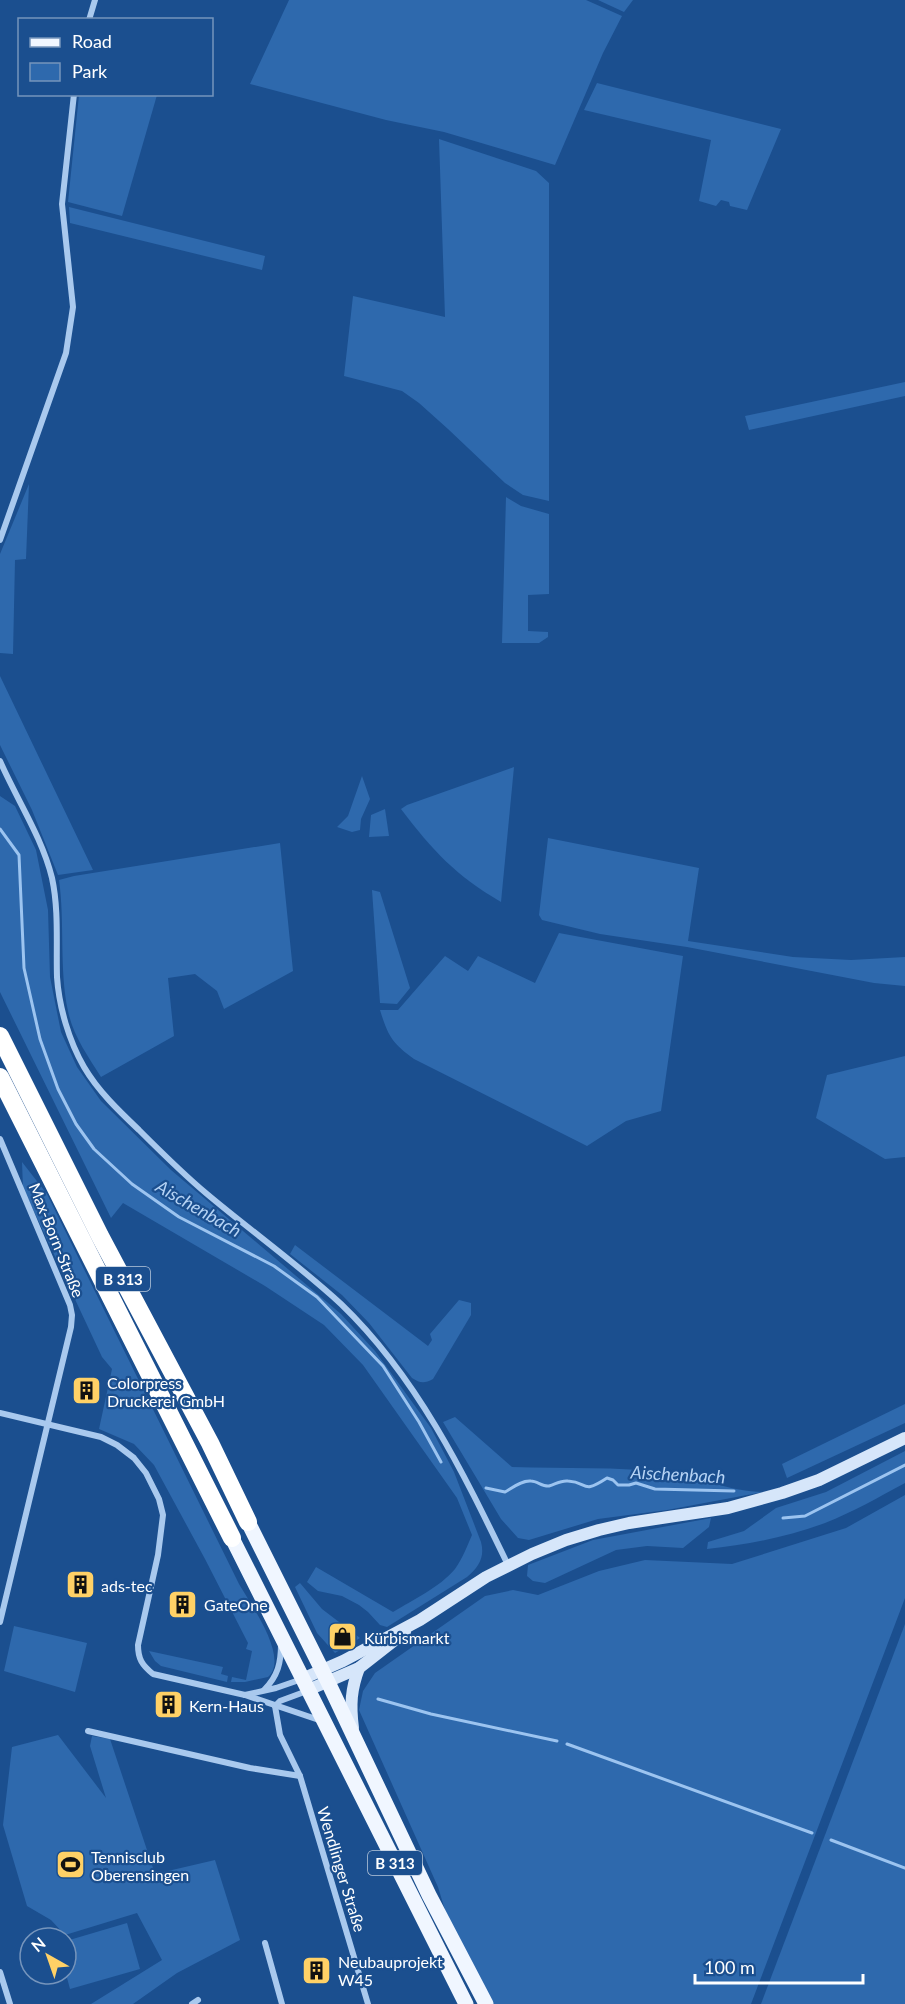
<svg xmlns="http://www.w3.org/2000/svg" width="905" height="2004" viewBox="0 0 905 2004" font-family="Lato,sans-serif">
  <rect width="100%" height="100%" fill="#1b4f8f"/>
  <g fill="#2e69ad">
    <polygon points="289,0 586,0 622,16 603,53 555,165 444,132 386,120 250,84"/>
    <polygon points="598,0 633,0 624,12"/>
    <polygon points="597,83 781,129 747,210 730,206 729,202 721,200 716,206 699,201 711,140 584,110"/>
    <polygon points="79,95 157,95 122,216 68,202"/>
    <polygon points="439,139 536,171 549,183 549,501 523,495 505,483 448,429 419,403 402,391 344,376 353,296 445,317"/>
    <polygon points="69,207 265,256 262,270 70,223"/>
    <polygon points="905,382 905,396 749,430 745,416"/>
    <polygon points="29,484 26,559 15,560 13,654 0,653 0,554"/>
    <polygon points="506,497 521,506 549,514 549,594 528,595 528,631 548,632 548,637 539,643 502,643"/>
    <polygon points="0,676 93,870 58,875 32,810 0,745"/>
    <path d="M 514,767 L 501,902 C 456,876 432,850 401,809 L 407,805 Z"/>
    <polygon points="362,776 370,799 361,819 360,830 352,832 337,827 348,816"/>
    <path d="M 0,796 L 15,806 L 36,850 L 48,910 L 50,977 L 61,1032 L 77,1067 L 101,1101 L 171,1170 L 341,1314 L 375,1351 L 431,1428 L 454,1472 L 481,1542 C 485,1557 479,1567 467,1577 L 387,1627 L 380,1625 L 368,1612 L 359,1605 L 342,1596 L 318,1591 L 307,1582 L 316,1567 L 393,1612 C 413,1600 440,1587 455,1569 C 463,1558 467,1546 472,1535 L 457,1498 L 363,1365 L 324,1325 L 265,1286 L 123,1203 L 111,1218 L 0,992 Z"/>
    <polygon points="385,809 389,836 369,837 371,815"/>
    <polygon points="548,838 699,868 688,941 793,957 851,960 905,957 905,986 874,983 687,947 600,934 542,920 539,915"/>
    <path d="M 280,843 L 293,971 L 224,1009 L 217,991 L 195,974 L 168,978 L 174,1036 L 101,1077 C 88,1056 73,1036 68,1011 C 59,968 65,923 59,880 L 74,876 Z"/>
    <polygon points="372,890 380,892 410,988 397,1004 380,1003"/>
    <path d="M 559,933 L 683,956 L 661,1111 L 626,1121 L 587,1146 L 414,1059 C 392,1043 388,1036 380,1010 L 398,1010 L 445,956 L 468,971 L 478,956 L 535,983 Z"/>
    <polygon points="905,1056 905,1157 885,1159 816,1118 827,1075"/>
    <path d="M 22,1162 L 47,1194 L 239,1584 C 250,1603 290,1658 268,1677 L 245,1682 L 231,1682 L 232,1677 L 246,1680 L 252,1651 L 246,1649 L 248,1643 L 205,1559 L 154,1465 L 134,1444 L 99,1429 L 112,1369 L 102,1357 L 23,1188 Z"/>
    <path d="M 295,1245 L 428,1346 L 432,1340 L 430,1334 L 459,1300 L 471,1303 L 471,1315 L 433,1379 C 424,1384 420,1383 412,1378 L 369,1323 L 342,1295 L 290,1254 Z"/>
    <polygon points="905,1404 905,1423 787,1478 782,1464"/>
    <path d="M 455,1417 L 512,1467 C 565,1469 616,1466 669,1473 C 700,1477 731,1492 763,1492 L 667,1510 L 598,1519 L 529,1540 L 518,1538 L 501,1519 L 443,1422 Z"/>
    <path d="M 905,1451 L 905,1483 C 879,1497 853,1512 825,1523 C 787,1537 747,1545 707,1549 L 708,1542 L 744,1531 L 776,1508 L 826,1492 Z"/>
    <polygon points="905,1495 905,1598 751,2004 493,2004 449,1923 438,1887 359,1710 363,1691 375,1673 485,1596 513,1590 538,1595 599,1571 645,1560 732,1564 846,1528"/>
    <polygon points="711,1518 709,1527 683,1548 647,1546 616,1550 545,1583 533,1581 527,1576 528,1565 593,1540"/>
    <polygon points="300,1583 322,1609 360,1638 335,1653 317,1633 295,1587"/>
    <polygon points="905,1624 905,2004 761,2004"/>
    <polygon points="14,1626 87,1643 75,1692 4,1671"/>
    <polygon points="149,1651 223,1667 221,1674 228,1676 227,1682 161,1666 155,1661"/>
    <polygon points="58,1735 106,1798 90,1746 92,1736 110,1739 155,1874 215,1860 240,1940 177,1973 133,2004 91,2004 162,1960 137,1913 65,1935 51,1920 27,1906 3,1825 12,1747"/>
    <polygon points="127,1923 140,1969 70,1989 66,1974 66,1941"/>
  </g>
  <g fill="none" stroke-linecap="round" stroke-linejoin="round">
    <g stroke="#9cc4f0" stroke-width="3">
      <polyline points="0,829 19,855 24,968 40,1039 58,1089 76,1124 94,1149 132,1184 179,1217 274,1266 317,1297 383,1366 419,1422 441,1462"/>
      <path d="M 486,1488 L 505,1492 C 512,1488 522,1480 531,1481 C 537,1481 543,1487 549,1486 C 556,1484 561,1480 568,1481 C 589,1482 581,1495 607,1478 L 613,1480 L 618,1485 L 629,1485 L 636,1483 L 655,1489 L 734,1491"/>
      <polyline points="783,1518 805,1516 905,1465"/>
      <polyline points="378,1699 431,1714 557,1741"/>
      <polyline points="567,1744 812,1833"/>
      <polyline points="831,1840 905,1868"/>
    </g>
    <g stroke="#a9c9ee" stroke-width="6">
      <polyline points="89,20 95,0"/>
      <polyline points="0,540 66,353 73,307 62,204 74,94"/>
      <path d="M 0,761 C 17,800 42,837 52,878 C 59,910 56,945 57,977 C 59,1007 69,1041 84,1067 C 98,1091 119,1111 139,1130 C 161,1152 183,1174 207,1194 C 251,1231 299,1265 341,1304 C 417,1377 463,1472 508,1565"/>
      <polyline points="0,1139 70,1305 72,1315 71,1327 0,1622"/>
      <path d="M 0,1413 L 101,1437 L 117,1445 L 134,1458 L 146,1473 L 159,1499 L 163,1515 L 158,1555 L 138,1645 C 138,1659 142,1665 153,1674 L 245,1695 L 322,1721"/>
      <path d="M 264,1690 C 278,1676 281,1663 281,1644"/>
      <polyline points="245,1695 276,1688 302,1679"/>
      <polyline points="275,1706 280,1735 300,1776 368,2004"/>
      <polyline points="275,1706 280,1701 307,1691"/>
      <polyline points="88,1731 250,1768 300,1776"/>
      <polyline points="265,1943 282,2004"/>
      <polyline points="0,1972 10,2004"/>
      <polyline points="192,2004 198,2000"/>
    </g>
    <g stroke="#d6e6fa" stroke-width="12">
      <polyline points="302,1679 343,1661 420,1620 486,1577 532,1554 566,1540 599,1530 629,1523 728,1508 782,1493 819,1480 905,1438"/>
      <polyline points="308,1690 359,1668 405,1632"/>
      <path d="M 353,1728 C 350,1705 351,1689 359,1668"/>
    </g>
    <g stroke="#f0f6ff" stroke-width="15">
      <polyline points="248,1522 328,1682 429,1895 486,2004"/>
      <polyline points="232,1538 466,2004"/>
    </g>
    <g stroke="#fff" stroke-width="18">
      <polyline points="0,1036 100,1236 210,1443 248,1522"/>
      <polyline points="0,1077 232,1538"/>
    </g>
  </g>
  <defs>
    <symbol id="building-square" viewBox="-11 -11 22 22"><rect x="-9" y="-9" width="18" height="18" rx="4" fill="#ffd166" stroke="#1b4f8f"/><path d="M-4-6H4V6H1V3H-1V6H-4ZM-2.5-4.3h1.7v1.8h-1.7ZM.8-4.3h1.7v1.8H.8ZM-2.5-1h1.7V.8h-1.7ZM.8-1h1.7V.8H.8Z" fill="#111"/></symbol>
    <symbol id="shop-square" viewBox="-11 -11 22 22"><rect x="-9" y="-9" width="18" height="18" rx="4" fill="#ffd166" stroke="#1b4f8f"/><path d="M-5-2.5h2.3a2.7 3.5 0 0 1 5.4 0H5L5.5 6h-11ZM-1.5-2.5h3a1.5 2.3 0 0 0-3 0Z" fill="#111"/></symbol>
    <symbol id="stadium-square" viewBox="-11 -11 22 22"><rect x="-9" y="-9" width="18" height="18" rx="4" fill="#ffd166" stroke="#1b4f8f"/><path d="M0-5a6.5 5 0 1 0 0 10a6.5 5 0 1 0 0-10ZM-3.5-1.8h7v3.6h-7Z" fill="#111"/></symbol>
  </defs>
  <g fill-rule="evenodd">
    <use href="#building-square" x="70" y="1374" width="33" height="33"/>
    <use href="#building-square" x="64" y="1568" width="33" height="33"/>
    <use href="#building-square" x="166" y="1588" width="33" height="33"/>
    <use href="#shop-square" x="326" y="1620" width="33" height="33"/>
    <use href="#building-square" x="152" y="1688" width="33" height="33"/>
    <use href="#stadium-square" x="54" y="1848" width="33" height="33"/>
    <use href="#building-square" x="300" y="1954" width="33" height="33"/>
  </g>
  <g text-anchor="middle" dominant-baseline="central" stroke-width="4.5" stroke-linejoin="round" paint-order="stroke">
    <g fill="#1b4f8f" stroke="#bbcadd" stroke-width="1.5">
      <rect x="96" y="1267" width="54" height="24" rx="4.5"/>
      <rect x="368" y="1851" width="54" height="24" rx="4.5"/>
    </g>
    <g font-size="15" font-weight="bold" fill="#fff">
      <text x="123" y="1279">B 313</text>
      <text x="395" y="1863">B 313</text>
    </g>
    <g font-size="16" fill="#fff" stroke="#1b4f8f">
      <text transform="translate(57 1240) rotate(68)">Max-Born-Straße</text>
      <text transform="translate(342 1869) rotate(73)">Wendlinger Straße</text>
    </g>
    <g font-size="16" fill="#fff" stroke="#1b4f8f" text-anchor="start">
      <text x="107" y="1382">Colorpress<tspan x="107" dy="18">Druckerei GmbH</tspan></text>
      <text x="101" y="1585">ads-tec</text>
      <text x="204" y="1604">GateOne</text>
      <text x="364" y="1637">Kürbismarkt</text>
      <text x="189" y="1705">Kern-Haus</text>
      <text x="91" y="1856">Tennisclub<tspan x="91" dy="18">Oberensingen</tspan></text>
      <text x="338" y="1961">Neubauprojekt<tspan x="338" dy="18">W45</tspan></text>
    </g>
    <g font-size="18" font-style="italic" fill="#b5d3f5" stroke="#1b4f8f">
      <text transform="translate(199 1208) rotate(30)">Aischenbach</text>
      <text transform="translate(678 1474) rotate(3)">Aischenbach</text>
    </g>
  </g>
  <rect x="18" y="18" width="195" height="78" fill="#1b4f8f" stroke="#7695bc" stroke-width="1.5"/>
  <rect x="30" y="38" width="30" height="9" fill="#f0f6ff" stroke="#7695bc" stroke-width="1.5"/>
  <text x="72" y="48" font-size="18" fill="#ffffff">Road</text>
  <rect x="30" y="63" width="30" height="18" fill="#2e69ad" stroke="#7695bc" stroke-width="1.5"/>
  <text x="72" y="78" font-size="18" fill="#ffffff">Park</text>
  <g transform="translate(48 1956) rotate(320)"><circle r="28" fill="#1b4f8f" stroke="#7695bc" stroke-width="1.5"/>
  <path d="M0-4.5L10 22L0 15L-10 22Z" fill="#ffd166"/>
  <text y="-9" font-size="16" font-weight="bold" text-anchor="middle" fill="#ffffff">N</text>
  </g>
  <path d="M695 1974v9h168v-9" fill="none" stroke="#ffffff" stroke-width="3"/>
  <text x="704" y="1974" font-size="18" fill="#ffffff" stroke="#1b4f8f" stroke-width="4.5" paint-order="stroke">100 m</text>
</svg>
